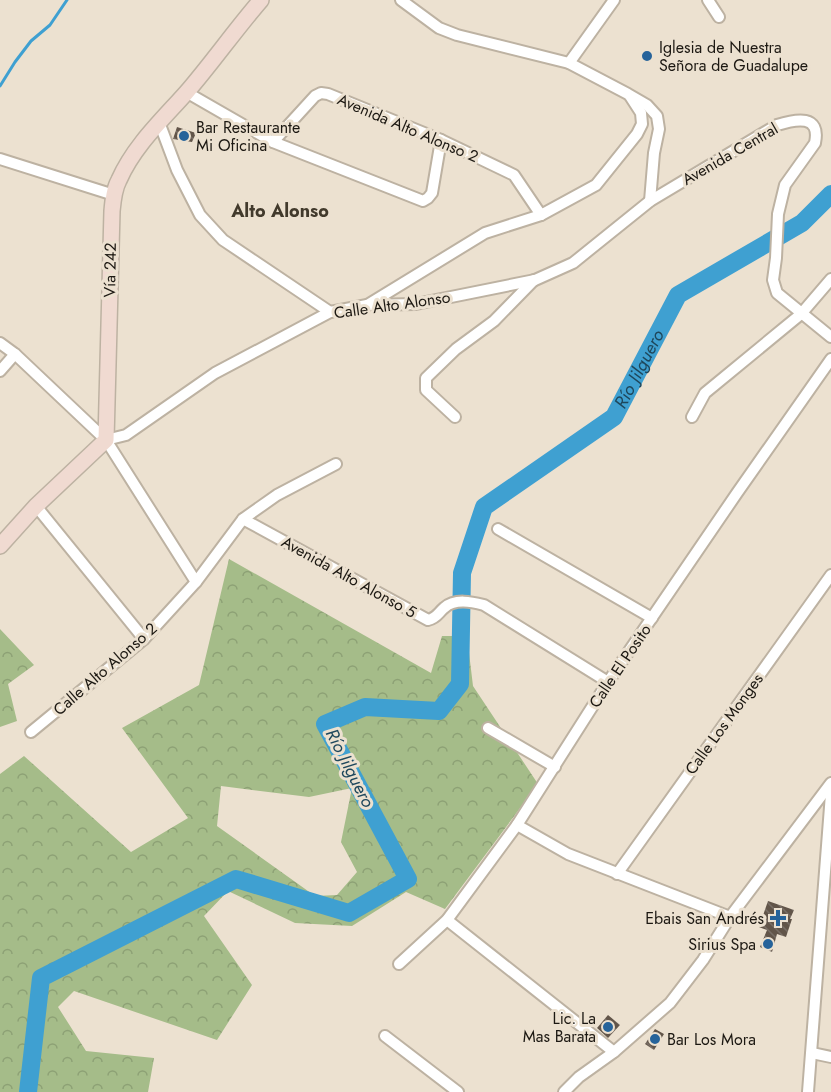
<svg xmlns="http://www.w3.org/2000/svg" width="831" height="1092" viewBox="0 0 831 1092" font-family="Jost,sans-serif">
  <defs>
    <pattern id="forest-crowns" width="20" height="18" patternUnits="userSpaceOnUse" patternTransform="scale(1.5)"><rect width="20" height="18" fill="#a5bc89"/><path d="M2 6a3 3 0 1 1 6 0M12 15a3 3 0 1 1 6 0" fill="none" stroke="#8da175"/></pattern>
    <pattern id="building-back-hatch" width="6" height="6" patternUnits="userSpaceOnUse" patternTransform="scale(1.5)"><rect width="6" height="6" fill="#625549"/><path d="M-1 5l2 2M0 0l6 6M5-1l2 2" fill="none" stroke="#786e65"/></pattern>
  </defs>
  <rect width="100%" height="100%" fill="#ece1d0"/>
  <g fill="url(#forest-crowns)" fill-rule="evenodd">
    <path d="M 229,559 L 431,673 L 442,636 L 467,636 L 473,686 L 538,784 L 445,909 L 406,892 L 352,926 L 295,923 L 228,891 L 204,916 L 252,985 L 217,1040 L 74,991 L 58,1007 L 86,1051 L 154,1058 L 148,1092 L 0,1092 L 0,774 L 24,756 L 131,852 L 188,818 L 122,728 L 199,685 ZM 221,786 L 309,797 L 352,788 L 341,842 L 357,872 L 337,895 L 315,896 L 217,826 Z"/>
    <polygon points="0,629 34,665 8,684 17,721 0,727"/>
  </g>
  <g fill="none" stroke-linecap="round" stroke-linejoin="round">
    <polyline stroke="#3fa0d1" stroke-width="3" points="0,86 15,62 31,41 50,25 67,0"/>
    <path stroke="#3fa0d1" stroke-width="18" id="s1" d="M 28,1092 L 41,978 L 236,879 L 349,913 L 408,879 L 325,724 L 365,707 L 439,711 L 460,684 L 462,573 L 484,507 L 614,417 L 678,295 L 802,223 L 831,194"/>
  </g>
  <g fill="url(#building-back-hatch)">
    <polygon points="177,127 196,133 192,142 173,139"/>
    <polygon points="768,901 794,910 790,919 792,919 786,937 777,934 772,952 760,947 767,930 759,927"/>
    <polygon points="608,1015 620,1025 608,1038 597,1028"/>
    <polygon points="655,1029 664,1034 654,1050 645,1044"/>
  </g>
  <g fill="none" stroke-linecap="round" stroke-linejoin="round">
    <defs>
      <g id="minor">
        <polyline points="401,0 439,28 457,35 569,63 628,94 647,105 657,116 659,129 654,153 650,201"/>
        <polyline points="708,0 719,17"/>
        <polyline points="569,63 614,0"/>
        <polyline points="186,92 273,142 423,201 428,198 432,193 441,140"/>
        <polyline points="159,122 177,170 200,215 223,240 330,312"/>
        <polyline points="273,142 315,96 321,93 328,94 441,140 514,175 541,215"/>
        <polyline points="0,159 114,195"/>
        <polyline points="369,304 485,233 541,215 596,185 637,134 642,124 641,113 630,96"/>
        <polyline points="0,343 15,354 106,440 196,582"/>
        <polyline points="0,371 15,354"/>
        <polyline points="455,417 426,390 426,378 456,349 494,321 534,280"/>
        <polyline points="692,417 705,393 801,314 831,279"/>
        <path d="M 106,440 L 126,435 L 215,373 L 330,312 L 367,305 L 416,304 L 535,280 L 573,263 L 650,201 L 777,125 C 796,119 821,114 815,143 L 785,185 L 778,214 L 776,258 L 773,280 L 777,293 L 831,337"/>
        <polyline points="36,506 144,639"/>
        <path d="M 243,519 L 428,620 C 437,618 438,613 444,608 C 455,598 472,602 484,605 L 608,682"/>
        <polyline points="498,529 652,618"/>
        <polyline points="488,728 555,767"/>
        <polyline points="31,732 144,639 196,582 243,519 277,495 336,464"/>
        <polyline points="517,825 568,854 730,917"/>
        <polyline points="617,874 831,575"/>
        <polyline points="447,920 614,1052"/>
        <polyline points="399,964 447,920 517,825 608,682 737,493 831,359"/>
        <polyline points="385,1036 458,1092"/>
        <polyline points="812,1053 831,1057"/>
        <polyline points="564,1092 579,1077 614,1052 670,1003 703,960 730,917 831,783"/>
        <polyline points="808,1092 831,794"/>
      </g>
      <path id="secondary" d="M 0,546 L 36,506 L 106,440 L 112,211 C 113,200 114,189 119,180 C 134,146 162,120 186,93 C 212,63 235,30 261,0"/>
    </defs>
    <use href="#minor" stroke="#bdb2a2" stroke-width="14"/>
    <use href="#secondary" stroke="#bdb2a2" stroke-width="18"/>
    <use href="#minor" stroke="#fff" stroke-width="10"/>
    <use href="#secondary" stroke="#f0dad1" stroke-width="15"/>
  </g>
  <g fill="#26639a" stroke="#ece1d0" stroke-width="2">
    <circle cx="647" cy="56" r="6"/>
    <circle cx="184" cy="136" r="6"/>
    <path d="M775 909h6v6h6v6h-6v6h-6v-6h-6v-6h6z"/>
    <circle cx="768" cy="944" r="6"/>
    <circle cx="608" cy="1027" r="6"/>
    <circle cx="655" cy="1039" r="6"/>
  </g>
  <g text-anchor="middle" dominant-baseline="central" stroke-width="6" stroke-linejoin="round" paint-order="stroke">
    <g font-size="16" fill="#1c1812" stroke="#ece1d0" text-anchor="start">
      <text x="659" y="47">Iglesia de Nuestra<tspan x="659" dy="18">Señora de Guadalupe</tspan></text>
      <text x="196" y="127">Bar Restaurante<tspan x="196" dy="18">Mi Oficina</tspan></text>
      <text x="764" y="918" text-anchor="end">Ebais San Andrés</text>
      <text x="756" y="944" text-anchor="end">Sirius Spa</text>
      <text x="596" y="1018" text-anchor="end">Lic. La<tspan x="596" dy="18">Mas Barata</tspan></text>
      <text x="667" y="1039">Bar Los Mora</text>
    </g>
    <g font-size="16" fill="#1c1812" stroke="#ece1d0">
      <text transform="translate(408 128) rotate(23)">Avenida Alto Alonso 2</text>
      <text transform="translate(730 154) rotate(-30)">Avenida Central</text>
      <text transform="translate(110 270) rotate(-89)">Vía 242</text>
      <text transform="translate(392 305) rotate(-8)">Calle Alto Alonso</text>
      <text transform="translate(349 577) rotate(29)">Avenida Alto Alonso 5</text>
      <text transform="translate(620 666) rotate(-56)">Calle El Posito</text>
      <text transform="translate(105 669) rotate(-41)">Calle Alto Alonso 2</text>
      <text transform="translate(724 724) rotate(-54)">Calle Los Monges</text>
    </g>
    <g font-size="18" font-weight="bold" fill="#423a2c" stroke="#ece1d0">
      <text x="280" y="211">Alto Alonso</text>
    </g>
    <g font-size="18" font-style="italic" fill="#1e475c" stroke="#ece1d0">
      <text stroke="none"><textPath href="#s1" startOffset="1240">Río Jilguero</textPath></text>
      <text transform="translate(350 768) rotate(63)">Río Jilguero</text>
    </g>
  </g>
</svg>
